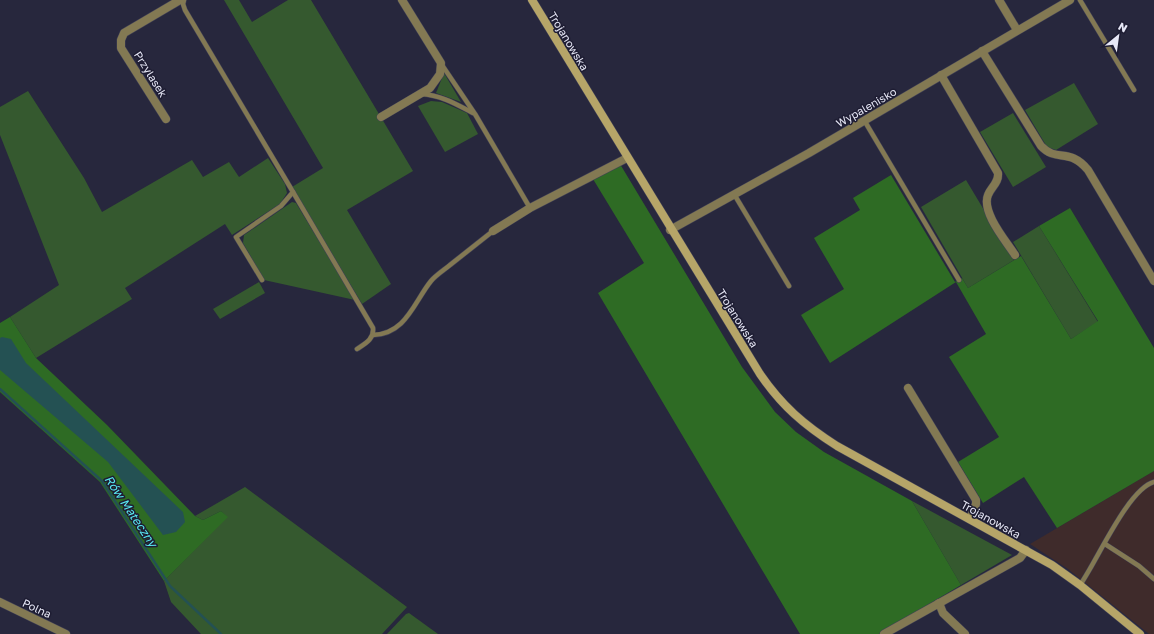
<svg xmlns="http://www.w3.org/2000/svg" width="1154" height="634" viewBox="0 0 1154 634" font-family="'Golos Text',sans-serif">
  <rect width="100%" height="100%" fill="#27273d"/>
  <polygon fill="#3f2b2b" points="1154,471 1154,634 1149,634 1068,569 1030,544"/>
  <g fill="#35592f">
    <polygon points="224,0 239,0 252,22 288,0 311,0 413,171 347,210 391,284 362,304 292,187 323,168"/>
    <polygon points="444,73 461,102 436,93"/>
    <polygon points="1074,83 1098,124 1056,150 1047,147 1025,110"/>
    <polygon points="28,91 84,178 102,212 192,160 203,177 229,162 239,177 268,158 285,184 287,193 280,204 232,235 225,224 125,288 132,299 36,358 10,317 59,285 0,135 0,107"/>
    <polygon points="431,101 442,102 467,113 478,134 445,152 418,106"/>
    <polygon points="1013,113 1046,167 1013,187 980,132"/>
    <polygon points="966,180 1014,260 968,288 921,207"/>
    <polygon points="292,202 296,203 355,300 264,280 243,243 244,235"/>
    <polygon points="1039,226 1098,322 1071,339 1013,242"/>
    <polygon points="259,282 265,293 220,319 213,309"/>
    <polygon points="245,487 407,607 382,634 201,634 171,602 164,581 227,517 221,511 203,520 195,516"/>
    <polygon points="912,501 1012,555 961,585"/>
    <polygon points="409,613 438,634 387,634 406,614"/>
  </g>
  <g fill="#2e6b24">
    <polygon points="620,164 742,367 775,412 796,432 824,452 912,501 961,585 879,634 800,634 598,293 644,263 593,179"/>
    <polygon points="891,175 955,282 962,278 968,288 1021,256 1071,339 1098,321 1039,226 1070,208 1154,348 1154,471 1057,528 1024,477 983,503 958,462 999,437 949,357 986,334 956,282 830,363 801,315 844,289 814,238 860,210 853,198"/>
    <polygon points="10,317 36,358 107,425 195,516 203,520 221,511 228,517 164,581 100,482 0,392 0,323"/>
  </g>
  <polygon fill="#245153" points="2,337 11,339 26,363 183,512 185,522 176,532 163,535 108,462 0,370 0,338"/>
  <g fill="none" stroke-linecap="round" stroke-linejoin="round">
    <polyline stroke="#245153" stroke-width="2.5" points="0,389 102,481 170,586 221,634"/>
    <defs>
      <g id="lane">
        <polyline points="184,0 183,4 185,10 293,192 281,206 236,237 262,280"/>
        <polyline points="1080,0 1134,90"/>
        <polyline points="442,65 475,114 530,208"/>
        <path d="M 421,94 C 441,95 456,104 473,113"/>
        <polyline points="864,120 959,280"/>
        <path d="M 293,192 L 373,328 C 374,339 366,343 357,349"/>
        <polyline points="734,194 789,286"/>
        <path d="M 373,335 C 406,334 414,302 431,281 C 436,275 444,270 450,265 C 464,254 479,242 493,231"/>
        <polyline points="1105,544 1139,566 1154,579"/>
        <path d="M 1080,585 C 1097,561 1128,489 1154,482"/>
      </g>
      <g id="street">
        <polyline points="999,0 1017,30"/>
        <path d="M 982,51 L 1041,146 C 1057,163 1069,147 1088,170 L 1154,281"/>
        <path d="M 941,75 L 998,173 C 999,183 991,187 988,195 C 981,212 1006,241 1015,255"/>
        <polyline points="381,117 430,88 440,74 441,63 402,0"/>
        <polyline points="166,119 121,48 121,40 124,33 180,0"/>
        <polyline points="670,230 809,153 1070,0"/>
        <polyline points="493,231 530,208 627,158"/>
        <polyline points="908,388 976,500 976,504 970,519"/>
        <polyline points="0,602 66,634"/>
        <polyline points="939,603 943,613 965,634"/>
        <polyline points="884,634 1020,558 1026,550"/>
      </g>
      <path id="secondary" d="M 532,0 L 760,374 C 782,406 804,425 837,446 L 1052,565 L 1080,585 L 1140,634"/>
    </defs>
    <use href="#lane" stroke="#424257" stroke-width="5.5"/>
    <use href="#street" stroke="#424257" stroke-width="9"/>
    <use href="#secondary" stroke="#424257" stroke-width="9"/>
    <use href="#lane" stroke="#837953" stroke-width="4.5"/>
    <use href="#street" stroke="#837953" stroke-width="8"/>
    <use href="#secondary" stroke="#b6a568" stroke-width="8"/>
  </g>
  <g text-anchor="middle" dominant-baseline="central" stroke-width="3" stroke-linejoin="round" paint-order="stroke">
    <g font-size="11" fill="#e6e7f6" stroke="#1e1d33">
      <text transform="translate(569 41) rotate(59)">Trojanowska</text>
      <text transform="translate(151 74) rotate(58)">Przylasek</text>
      <text transform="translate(866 107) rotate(-30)">Wypalenisko</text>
      <text transform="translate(738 318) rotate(58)">Trojanowska</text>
      <text transform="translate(991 519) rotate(29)">Trojanowska</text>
      <text transform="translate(37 608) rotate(25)">Polna</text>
    </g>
    <g font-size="12" font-style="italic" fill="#58e8f0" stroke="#1e1d33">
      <text transform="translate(131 511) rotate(56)">Rów Mateczny</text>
    </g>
  </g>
  <g transform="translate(1118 36) rotate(29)" stroke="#1e1d33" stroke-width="3" paint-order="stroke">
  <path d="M0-3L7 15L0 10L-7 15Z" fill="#e6e7f6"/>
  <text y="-6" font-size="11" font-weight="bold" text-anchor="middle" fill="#e6e7f6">N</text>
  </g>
</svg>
